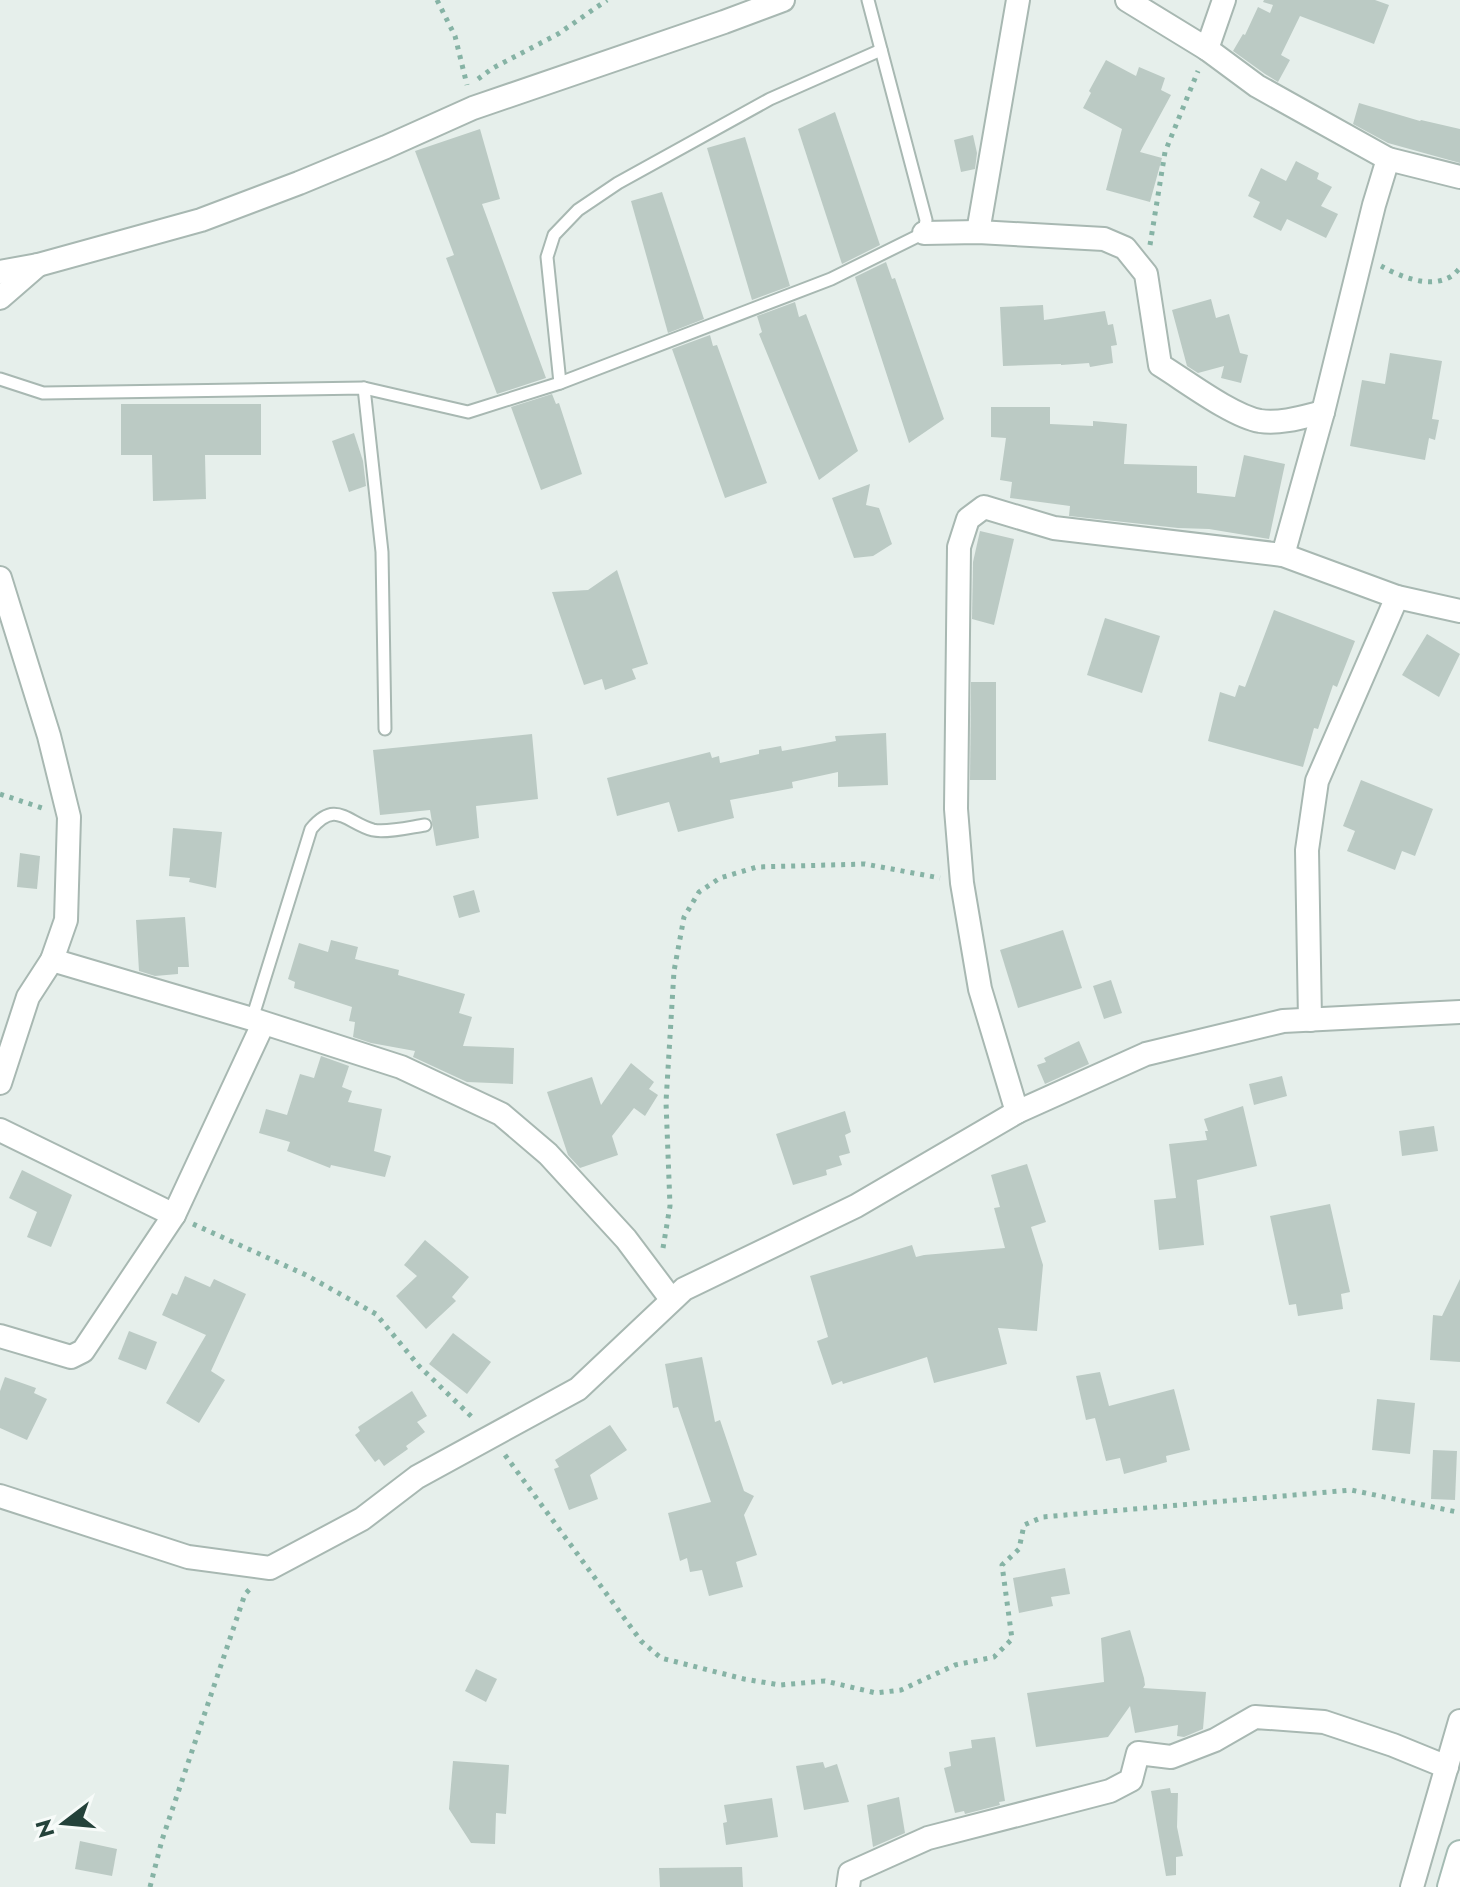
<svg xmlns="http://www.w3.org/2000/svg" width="1460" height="1887" viewBox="0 0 1460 1887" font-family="Jost,sans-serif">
  <rect width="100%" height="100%" fill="#e6efeb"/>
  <g fill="#bbcac4">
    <polygon points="1264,0 1375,0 1389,5 1374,44 1300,16 1281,55 1290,60 1278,82 1265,74 1233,51 1243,34 1245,35 1258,7 1270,13 1273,5 1263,2"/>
    <polygon points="1106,60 1136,76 1139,67 1165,78 1161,90 1171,95 1140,152 1162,158 1150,202 1106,190 1122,129 1083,108 1091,93 1089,91"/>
    <polygon points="1359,103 1420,121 1421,120 1460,129 1460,163 1388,143 1353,124"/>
    <polygon points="835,112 880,245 842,264 798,129"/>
    <polygon points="480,129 500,199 482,204 546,378 497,394 446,258 454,255 415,151"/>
    <polygon points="973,135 977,153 975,169 961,172 954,140"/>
    <polygon points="745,137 790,286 752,300 707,148"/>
    <polygon points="1296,161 1319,173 1317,179 1332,187 1321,206 1338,214 1326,238 1287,219 1281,231 1253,217 1260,202 1248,196 1261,168 1286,181"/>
    <polygon points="662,192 704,319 668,333 631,201"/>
    <polygon points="886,262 892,279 895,278 944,419 909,443 855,277"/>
    <polygon points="1211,299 1216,318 1229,314 1240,353 1248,355 1241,383 1221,378 1224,366 1198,373 1187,366 1172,310"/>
    <polygon points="795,302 799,317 806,314 858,451 819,480 759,334 762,332 757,316"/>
    <polygon points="1043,305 1044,320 1105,311 1108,325 1113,324 1117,345 1111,346 1113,363 1090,367 1089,363 1061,365 1061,364 1003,366 1000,307"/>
    <polygon points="710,335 713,346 717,345 767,483 725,498 672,349"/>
    <polygon points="1390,353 1442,361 1432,419 1439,420 1435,440 1429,438 1425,460 1350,446 1362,380 1385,384"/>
    <polygon points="552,394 556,404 559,403 582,474 541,490 511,407"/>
    <polygon points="121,404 261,404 261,455 205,455 206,499 153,501 152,455 121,455"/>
    <polygon points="991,407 1050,407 1050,424 1093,426 1093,421 1127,424 1124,464 1197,466 1197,493 1235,497 1244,455 1285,464 1269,539 1209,529 1178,528 1069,516 1070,506 1010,498 1012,482 1000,480 1006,438 991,437"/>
    <polygon points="354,433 363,461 366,486 349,492 332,441"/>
    <polygon points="870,484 866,505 879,508 892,544 873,556 854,558 832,498"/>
    <polygon points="980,531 1014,539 994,625 972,619 973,562"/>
    <polygon points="617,570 648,664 632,669 636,679 605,690 602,679 584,685 552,592 588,590"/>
    <polygon points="1274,610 1355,641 1337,687 1333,685 1318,729 1314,728 1303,767 1208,741 1220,692 1235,697 1239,685 1245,687"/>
    <polygon points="1105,618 1160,636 1142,693 1087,675"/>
    <polygon points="1427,634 1460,654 1439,697 1402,675"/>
    <polygon points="971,682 996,682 996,780 970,780"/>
    <polygon points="886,733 888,785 838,787 838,772 792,782 793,788 730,800 734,818 678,832 669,802 617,816 607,778 710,752 712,758 719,756 720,763 759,754 759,750 781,746 782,751 836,741 835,736"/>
    <polygon points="532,734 538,799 476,806 479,838 436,846 430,810 380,815 373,750"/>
    <polygon points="1361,780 1433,809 1415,856 1402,851 1395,870 1347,851 1355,831 1343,826"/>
    <polygon points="173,828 222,832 216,888 189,882 190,878 169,876"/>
    <polygon points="20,853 40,856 37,889 17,887"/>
    <polygon points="474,890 480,912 459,918 453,896"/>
    <polygon points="185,917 189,967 178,967 178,974 155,976 139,971 136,920"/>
    <polygon points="1063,930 1082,988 1018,1008 1000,950"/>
    <polygon points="331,940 358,947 355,959 399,970 398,975 465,994 459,1013 472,1017 463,1046 514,1048 513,1084 467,1082 413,1057 415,1051 371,1043 353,1037 355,1022 349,1021 352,1007 294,988 295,982 288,979 299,943 328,952"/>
    <polygon points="1111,980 1122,1013 1104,1019 1093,986"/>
    <polygon points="1079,1041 1089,1064 1045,1084 1037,1065 1046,1062 1044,1058"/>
    <polygon points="321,1056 349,1066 342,1087 352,1091 348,1102 382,1109 374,1151 391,1156 385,1177 331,1165 330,1168 287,1151 290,1142 259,1133 266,1109 287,1115 300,1074 314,1078"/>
    <polygon points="631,1063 654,1082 649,1089 658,1095 645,1116 634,1108 612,1136 618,1155 580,1168 568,1155 547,1092 592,1077 601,1105"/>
    <polygon points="1282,1076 1287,1096 1254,1105 1249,1084"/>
    <polygon points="1243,1106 1257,1166 1197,1180 1204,1245 1159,1250 1154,1200 1176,1198 1169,1144 1207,1140 1205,1131 1208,1131 1204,1119"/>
    <polygon points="845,1111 851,1132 845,1135 850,1153 839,1156 842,1165 826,1170 827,1175 793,1185 776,1134"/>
    <polygon points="1434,1126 1438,1151 1402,1156 1399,1131"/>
    <polygon points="1027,1164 1046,1222 1031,1227 1043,1265 1037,1331 998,1328 1007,1364 934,1383 927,1357 843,1384 842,1381 832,1385 817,1341 828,1337 810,1276 912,1245 916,1257 924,1255 1005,1248 994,1208 1000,1207 991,1175"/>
    <polygon points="22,1170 72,1195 51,1247 27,1237 37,1212 9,1198"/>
    <polygon points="1330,1204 1350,1292 1341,1294 1343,1309 1298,1316 1296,1304 1289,1305 1270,1216"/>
    <polygon points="425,1240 469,1277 452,1297 456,1301 426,1329 396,1296 417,1276 404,1265"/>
    <polygon points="185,1276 210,1287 214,1279 246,1294 211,1371 225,1380 199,1423 166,1403 206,1335 162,1315 172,1293 177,1295"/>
    <polygon points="1460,1279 1460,1362 1430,1360 1433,1315 1442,1316"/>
    <polygon points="129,1331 157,1342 146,1370 118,1359"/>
    <polygon points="453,1333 491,1362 467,1394 429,1364"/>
    <polygon points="702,1357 715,1422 720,1420 744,1491 754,1496 744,1515 757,1555 736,1562 743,1587 709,1596 702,1570 690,1572 687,1558 680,1561 668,1513 711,1502 678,1407 673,1408 665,1364"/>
    <polygon points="1100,1372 1109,1406 1174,1389 1190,1450 1166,1456 1167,1462 1124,1474 1120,1458 1106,1461 1095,1418 1086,1420 1076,1376"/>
    <polygon points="5,1377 36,1388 34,1393 47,1399 27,1440 0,1428 0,1391"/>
    <polygon points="412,1391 427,1416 417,1422 425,1432 406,1446 408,1449 384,1466 379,1459 375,1462 355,1435 360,1431 358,1427"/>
    <polygon points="1377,1399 1415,1403 1410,1454 1372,1450"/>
    <polygon points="610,1425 627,1450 590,1475 598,1499 569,1510 554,1469 559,1467 555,1460"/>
    <polygon points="1433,1450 1457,1451 1455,1500 1431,1499"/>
    <polygon points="1065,1568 1070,1594 1051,1597 1053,1606 1019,1613 1013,1578"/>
    <polygon points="1130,1630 1144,1678 1145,1685 1143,1688 1206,1692 1203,1729 1184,1737 1177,1736 1178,1725 1135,1733 1130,1706 1108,1737 1036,1747 1027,1693 1104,1682 1101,1638"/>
    <polygon points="476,1669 497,1679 486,1702 465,1691"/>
    <polygon points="995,1737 1005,1801 999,1802 1000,1805 965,1814 964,1811 955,1813 944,1768 951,1766 949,1752 972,1748 971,1740"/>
    <polygon points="453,1761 509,1765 506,1814 496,1813 495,1844 471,1843 449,1809"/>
    <polygon points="823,1762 825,1768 837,1764 849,1802 804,1810 796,1766"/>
    <polygon points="1170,1788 1171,1793 1178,1793 1177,1827 1183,1856 1176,1857 1176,1875 1166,1876 1151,1791"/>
    <polygon points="899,1797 905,1833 873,1847 867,1805"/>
    <polygon points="772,1798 778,1837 726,1845 723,1823 727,1822 724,1805"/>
    <polygon points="80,1841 117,1849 112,1876 75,1869"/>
    <polygon points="742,1867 743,1887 660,1887 659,1868"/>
  </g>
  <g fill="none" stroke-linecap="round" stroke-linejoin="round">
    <defs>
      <g id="service">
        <polyline points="0,379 43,393 364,388 468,412 560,383 831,279 924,233 926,220 868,0"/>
        <polyline points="560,383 547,257 554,235 578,210 618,183 770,99 881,50"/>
        <polyline points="364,388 382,552 385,729"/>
        <path d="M 252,1019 L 311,829 C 336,799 347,823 373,830 C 386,833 411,827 425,825"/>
      </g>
      <g id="minor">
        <polyline points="1127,0 1207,49 1257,86 1388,159 1460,177"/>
        <polyline points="1207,49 1224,0"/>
        <polyline points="978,232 1018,0"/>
        <path d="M 924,233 L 978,232 L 1104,239 L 1125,248 L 1146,274 L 1160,365 C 1186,381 1232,416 1260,421 C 1281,424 1303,417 1323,412"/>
        <polyline points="0,272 38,265 201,220 299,183 386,147 473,108 724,22 783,0"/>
        <polyline points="0,298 38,265"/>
        <polyline points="1283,555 1323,412 1374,205 1388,159"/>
        <polyline points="0,578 49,736 69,817 66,920 52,960 28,997 0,1083"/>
        <polyline points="52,960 252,1019 401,1067 501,1114 548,1154 626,1239 671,1299"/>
        <polyline points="1310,1020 1307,850 1317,781 1397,597"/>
        <polyline points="1017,1112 980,989 962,883 956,809 959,547 968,519 984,507 1054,528 1283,555 1397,597 1460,611"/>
        <polyline points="0,1130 174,1215"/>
        <polyline points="0,1336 71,1357 83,1351 174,1215 263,1024"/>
        <polyline points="0,1496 188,1557 270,1568 362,1519 417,1477 578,1389 684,1289 856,1206 1017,1112 1146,1054 1283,1021 1460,1012"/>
        <polyline points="848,1887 850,1873 928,1838 1110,1791 1131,1780 1138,1753 1171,1757 1215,1740 1255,1717 1324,1722 1393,1745 1447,1767"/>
        <polyline points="1412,1887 1460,1721"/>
      </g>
      <polyline id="secondary" points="1450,1887 1460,1853"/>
    </defs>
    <use href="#service" stroke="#a8b8b2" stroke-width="15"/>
    <use href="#minor" stroke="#a8b8b2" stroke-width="26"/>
    <use href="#secondary" stroke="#a4bbb3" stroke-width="28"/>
    <g stroke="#86b3a5" stroke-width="5" stroke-dasharray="4 6" stroke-linecap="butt">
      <polyline points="437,0 455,36 467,85"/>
      <polyline points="478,79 493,68 558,34 607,0"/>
      <polyline points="1150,245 1165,152 1198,71"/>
      <path d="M 1381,266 C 1400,276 1428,289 1450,277 C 1454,275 1457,271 1460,268"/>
      <polyline points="0,794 45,809"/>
      <polyline points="193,1224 306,1275 376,1314 419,1366 475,1420"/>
      <polyline points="663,1248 670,1206 666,1102 674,971 684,917 699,892 720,878 757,867 865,864 940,878"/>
      <polyline points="505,1455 641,1641 661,1658 744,1679 780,1685 825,1681 876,1693 901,1690 955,1665 994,1657 1012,1639 1002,1565 1019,1549 1024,1525 1043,1517 1351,1490 1457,1512 1460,1512"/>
      <polyline points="150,1887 162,1840 245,1594 250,1589"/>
    </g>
    <use href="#service" stroke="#fff" stroke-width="11"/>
    <use href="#minor" stroke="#fff" stroke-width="22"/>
    <use href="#secondary" stroke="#fff" stroke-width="24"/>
  </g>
  <g transform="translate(64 1823) rotate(254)" stroke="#f7fbf9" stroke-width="6" paint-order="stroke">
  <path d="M0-6L14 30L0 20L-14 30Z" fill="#24423a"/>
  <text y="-12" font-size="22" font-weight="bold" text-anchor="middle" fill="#24423a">N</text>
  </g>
</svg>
